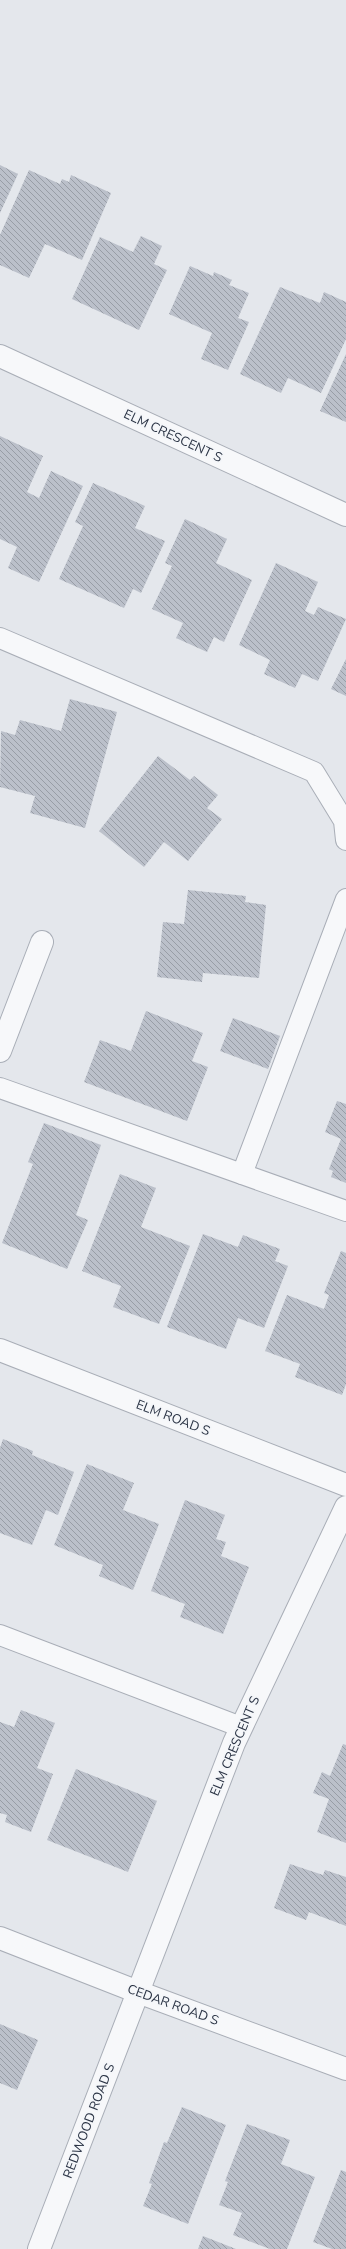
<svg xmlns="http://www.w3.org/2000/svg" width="346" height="2249" viewBox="0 0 346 2249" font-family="'Nunito Sans',sans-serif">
  <defs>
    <pattern id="building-back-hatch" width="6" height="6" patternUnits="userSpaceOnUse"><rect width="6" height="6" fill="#bbc0ca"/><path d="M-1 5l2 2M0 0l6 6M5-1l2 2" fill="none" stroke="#989da6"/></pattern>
  </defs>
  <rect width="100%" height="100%" fill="#e4e7ec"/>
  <g fill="url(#building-back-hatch)">
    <polygon points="0,165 18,174 0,213"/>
    <polygon points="29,170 60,184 62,179 69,182 71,175 111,193 82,260 45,244 29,278 0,265 0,235"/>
    <polygon points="141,236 162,246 154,264 167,270 139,330 72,299 100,237 133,252"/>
    <polygon points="190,266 213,276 214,272 232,280 229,285 249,293 238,318 249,322 228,370 201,359 212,333 169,314"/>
    <polygon points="280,287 320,303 324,292 346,302 346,339 321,393 288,378 281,393 240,374"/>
    <polygon points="346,354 346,422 320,411"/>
    <polygon points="0,436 43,456 27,492 39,498 51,471 83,486 39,582 8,568 17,547 0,539"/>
    <polygon points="93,483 145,506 135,528 165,541 141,593 133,589 124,608 59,579 83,526 75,522"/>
    <polygon points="185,519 227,539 216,563 252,580 224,642 214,637 207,652 176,638 183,623 152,609 172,566 165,563"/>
    <polygon points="276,563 318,582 305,611 314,615 318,607 346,619 318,681 302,674 295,688 264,674 270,660 239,645"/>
    <polygon points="346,659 346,696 331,689"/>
    <polygon points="70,699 117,712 85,828 30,813 35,796 0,787 1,731 15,735 20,720 61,731"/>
    <polygon points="158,756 190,780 194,776 218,795 207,808 222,819 188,861 164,842 144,867 99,831"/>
    <polygon points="188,890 246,896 245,902 266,905 259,978 203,973 202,982 157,977 163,922 184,924"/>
    <polygon points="146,1011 203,1033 192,1061 208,1067 187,1121 84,1082 100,1040 131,1051"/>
    <polygon points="233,1018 280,1036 268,1069 220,1051"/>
    <polygon points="337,1101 346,1104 346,1183 331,1177 333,1171 329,1169 341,1139 325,1132"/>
    <polygon points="44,1123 101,1145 76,1215 88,1220 67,1269 2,1243 33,1164 28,1162"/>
    <polygon points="120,1174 156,1188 141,1227 190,1246 159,1324 113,1307 121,1286 82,1271"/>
    <polygon points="203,1234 238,1247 243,1235 280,1249 275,1261 288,1266 264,1328 238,1318 226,1349 167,1327"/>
    <polygon points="341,1251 346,1253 346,1384 342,1395 295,1377 300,1364 265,1351 287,1295 324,1309 329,1295 324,1293"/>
    <polygon points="3,1439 33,1451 32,1455 74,1472 58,1515 46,1510 32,1545 0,1533 0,1448"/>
    <polygon points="87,1464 134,1483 123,1510 159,1524 133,1590 99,1576 103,1565 54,1545"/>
    <polygon points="185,1500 225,1515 216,1539 226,1542 221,1556 249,1567 223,1634 180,1617 185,1604 151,1591"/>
    <polygon points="21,1710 55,1723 37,1768 53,1774 31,1832 5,1822 7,1815 0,1813 0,1722 14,1727"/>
    <polygon points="343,1744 346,1745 346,1843 317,1832 329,1799 313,1793 322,1772 330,1776"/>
    <polygon points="76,1769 157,1801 128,1872 47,1840"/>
    <polygon points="290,1864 323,1875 325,1870 346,1877 346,1926 309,1912 306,1920 274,1908"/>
    <polygon points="0,2024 38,2040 17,2090 0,2083"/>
    <polygon points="182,2107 226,2125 188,2224 143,2206 152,2184 149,2183 164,2142 167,2143"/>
    <polygon points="247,2124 290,2140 281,2164 315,2177 287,2249 270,2249 233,2235 242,2213 219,2205 228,2182 225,2181"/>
    <polygon points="341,2170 346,2172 346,2249 332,2249 313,2242"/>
    <polygon points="203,2236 236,2249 198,2249"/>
  </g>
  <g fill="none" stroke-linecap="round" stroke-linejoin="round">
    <defs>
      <g id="service">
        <polyline points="0,638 314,772 344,821 346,840"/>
        <polyline points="0,1088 346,1211"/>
        <polyline points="242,1174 346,899"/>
        <polyline points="0,1635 241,1727"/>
      </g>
      <g id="minor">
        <polyline points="0,356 346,515"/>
        <polyline points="0,1051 42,942"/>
        <polyline points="0,1350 346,1485"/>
        <polyline points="0,1938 138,1992 346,2069"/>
        <polyline points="39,2249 234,1743 346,1507"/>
      </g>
    </defs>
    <use href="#service" stroke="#a9aeb7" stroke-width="22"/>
    <use href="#minor" stroke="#a9aeb7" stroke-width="24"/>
    <use href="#service" stroke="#f7f8fa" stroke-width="20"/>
    <use href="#minor" stroke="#f7f8fa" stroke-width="22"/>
  </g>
  <g text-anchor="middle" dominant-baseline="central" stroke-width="3.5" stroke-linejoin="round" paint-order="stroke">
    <g font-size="13" fill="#2b3445" stroke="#f4f6f9">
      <text transform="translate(173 436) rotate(25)">ELM CRESCENT S</text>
      <text transform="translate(173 1418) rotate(21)">ELM ROAD S</text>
      <text transform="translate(235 1746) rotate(-67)">ELM CRESCENT S</text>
      <text transform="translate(173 2005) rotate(20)">CEDAR ROAD S</text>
      <text transform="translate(89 2121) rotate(-69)">REDWOOD ROAD S</text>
    </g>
  </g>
</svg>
